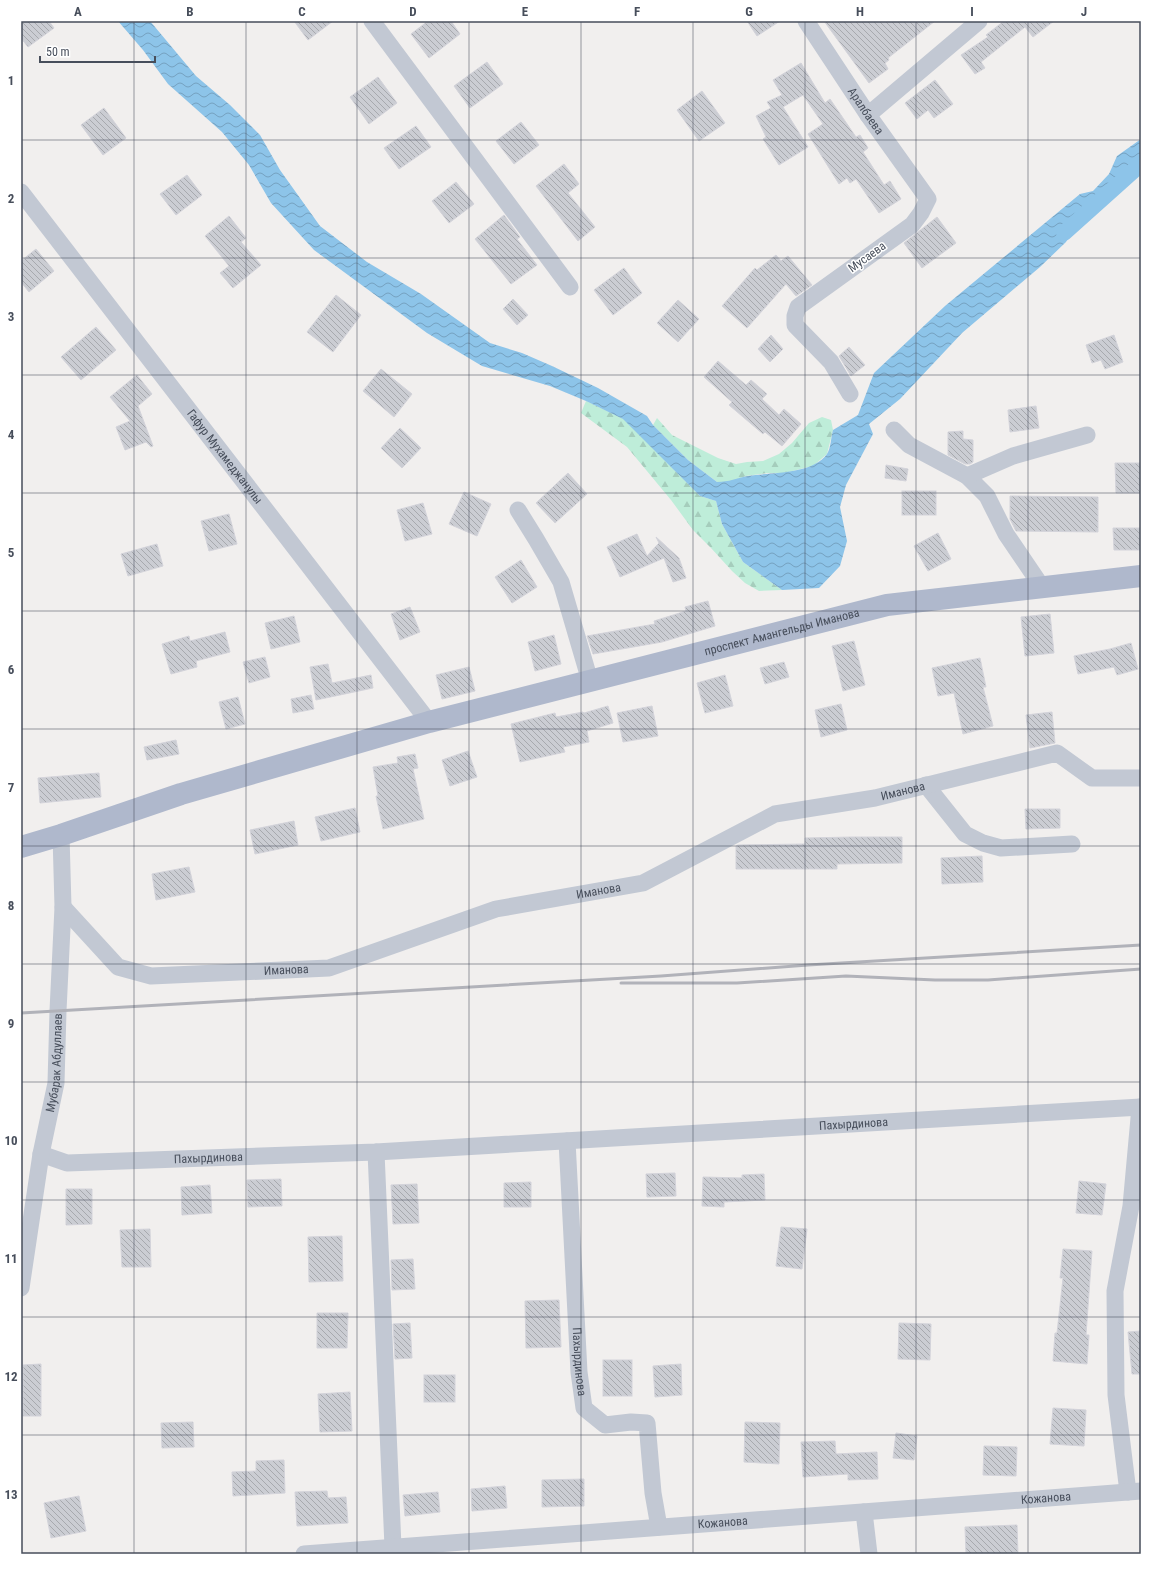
<svg xmlns="http://www.w3.org/2000/svg" width="1162" height="1575" viewBox="0 0 1162 1575" font-family="'Roboto Condensed',sans-serif">
  <defs>
    <pattern id="forest-firs" width="22" height="20" patternUnits="userSpaceOnUse"><rect width="22" height="20" fill="#beedd9"/><path d="M5 1l3.5 6h-7zM16 11l3.5 6h-7z" fill="#a5cdbc"/></pattern>
    <pattern id="water-waves" width="16" height="10" patternUnits="userSpaceOnUse"><rect width="16" height="10" fill="#8dc4e9"/><path d="M0 5q4-4 8 0t8 0" fill="none" stroke="#75a1c0"/></pattern>
    <pattern id="building-back-hatch" width="6" height="6" patternUnits="userSpaceOnUse"><rect width="6" height="6" fill="#cbcdd3"/><path d="M-1 5l2 2M0 0l6 6M5-1l2 2" fill="none" stroke="#a7a9ae"/></pattern>
  </defs>
  <rect width="100%" height="100%" fill="#f1efee"/>
  <g fill="url(#forest-firs)">
    <polygon points="586,401 624,419 700,496 716,501 722,524 743,562 782,590 759,591 745,583 732,571 711,548 693,530 671,500 627,447 581,413"/>
    <polygon points="822,417 831,420 833,430 827,454 813,466 784,473 768,473 746,476 730,482 717,482 688,460 653,425 657,418 672,435 718,458 736,464 747,462 763,461 779,454 792,443 809,423"/>
  </g>
  <path fill="url(#water-waves)" d="M 118,21 L 150,21 L 196,76 L 230,105 L 260,135 L 280,170 L 320,226 L 367,262 L 421,294 L 490,343 L 522,353 L 552,366 L 598,388 L 647,416 L 653,425 L 688,460 L 717,482 C 729,482 737,478 748,476 C 770,472 812,475 827,454 C 831,448 831,437 833,430 L 858,415 L 874,373 L 945,306 L 1080,194 L 1093,191 L 1109,174 L 1117,156 L 1141,139 L 1141,158 L 1119,175 L 1083,212 L 1066,242 L 1040,267 L 962,333 L 900,399 L 869,424 L 873,434 L 846,485 L 840,507 L 847,541 L 840,566 L 819,588 L 782,590 L 743,562 L 722,524 L 716,501 L 700,496 L 623,419 L 586,401 L 550,386 L 482,366 L 427,333 L 314,250 L 271,203 L 249,165 L 222,132 L 168,84 L 143,50 Z"/>
  <g fill="none" stroke-linecap="round" stroke-linejoin="round">
    <polyline stroke="#8dc4e9" stroke-width="16" points="1064,233 1141,164"/>
  </g>
  <g fill="url(#building-back-hatch)" stroke="#d3d3da">
    <polygon points="21,21 49,21 54,28 28,47 21,38"/>
    <polygon points="294,21 333,21 308,40"/>
    <polygon points="428,21 451,21 460,34 429,58 411,34"/>
    <polygon points="747,21 780,21 757,36"/>
    <polygon points="824,21 935,21 888,58 889,60 885,63 888,69 869,83"/>
    <polygon points="1004,21 1054,21 1033,37 1025,27 981,62 985,68 975,74 961,55 988,37 986,35"/>
    <polygon points="487,62 503,84 470,108 454,86"/>
    <polygon points="801,63 825,103 830,99 856,137 860,135 868,148 863,152 884,185 890,181 901,199 879,213 856,179 850,183 847,178 839,184 808,134 823,124 803,95 783,107 808,147 779,165 763,139 766,137 756,116 771,108 767,102 782,95 773,80"/>
    <polygon points="378,77 397,103 369,124 350,97"/>
    <polygon points="935,80 953,104 934,118 928,110 917,119 905,103"/>
    <polygon points="702,91 725,123 699,141 677,110"/>
    <polygon points="104,108 126,138 103,155 81,125"/>
    <polygon points="521,122 539,145 514,164 496,141"/>
    <polygon points="416,126 431,147 399,169 384,148"/>
    <polygon points="564,164 579,184 568,193 595,227 578,241 536,186"/>
    <polygon points="187,175 202,195 176,215 160,194"/>
    <polygon points="456,182 474,204 449,223 432,201"/>
    <polygon points="504,215 520,237 517,239 537,265 511,284 475,239"/>
    <polygon points="229,216 246,238 241,242 261,265 233,288 220,273 229,266 205,236"/>
    <polygon points="937,217 956,243 922,268 904,243"/>
    <polygon points="36,249 54,271 29,292 21,282 21,261"/>
    <polygon points="776,255 781,261 788,256 812,285 796,296 786,284 747,328 722,306 755,268 757,270"/>
    <polygon points="624,268 642,293 613,315 594,290"/>
    <polygon points="336,295 361,315 333,352 307,332"/>
    <polygon points="513,299 528,315 517,325 503,309"/>
    <polygon points="678,300 699,319 678,342 657,323"/>
    <polygon points="96,327 116,350 81,380 61,357"/>
    <polygon points="771,335 783,349 770,362 758,349"/>
    <polygon points="1114,335 1123,362 1105,369 1101,360 1092,363 1086,345"/>
    <polygon points="849,347 865,365 851,376 839,356"/>
    <polygon points="718,361 746,385 751,380 767,394 762,399 779,415 784,409 801,424 782,446 765,432 763,434 729,405 732,402 704,377"/>
    <polygon points="381,369 412,394 394,417 363,391"/>
    <polygon points="137,375 152,394 138,406 153,446 151,447 146,442 125,450 116,427 130,421 110,397"/>
    <polygon points="1036,406 1039,428 1010,432 1008,410"/>
    <polygon points="400,428 421,448 402,468 381,448"/>
    <polygon points="963,431 963,439 973,440 973,462 970,464 965,464 948,455 948,432"/>
    <polygon points="1115,463 1141,463 1141,493 1116,493"/>
    <polygon points="886,465 908,469 906,481 885,478"/>
    <polygon points="568,473 587,494 555,523 536,503"/>
    <rect x="902" y="491" width="34" height="24"/>
    <polygon points="464,492 491,504 477,536 449,524"/>
    <polygon points="1010,496 1098,497 1098,532 1016,531 1010,519"/>
    <polygon points="423,503 432,534 405,541 397,510"/>
    <polygon points="229,514 237,544 209,551 201,521"/>
    <polygon points="1113,528 1141,528 1141,550 1114,550"/>
    <polygon points="938,533 951,559 928,571 914,546"/>
    <polygon points="637,534 647,556 659,543 656,537 679,558 686,578 673,582 664,558 620,577 607,547"/>
    <polygon points="157,544 163,566 128,576 121,554"/>
    <polygon points="521,560 537,587 512,603 495,577"/>
    <polygon points="708,601 715,626 662,642 593,654 587,636 655,624 654,621 686,611 685,607"/>
    <polygon points="410,607 420,632 400,640 391,614"/>
    <polygon points="1050,614 1054,653 1025,656 1021,617"/>
    <polygon points="294,616 300,642 271,649 265,623"/>
    <polygon points="225,632 230,652 196,661 197,667 171,674 162,644 189,636 190,641"/>
    <polygon points="554,635 561,664 535,671 528,642"/>
    <polygon points="854,641 865,685 843,691 832,646"/>
    <polygon points="1131,643 1138,669 1117,675 1114,667 1078,674 1074,656 1110,649"/>
    <polygon points="265,657 270,677 249,683 243,662"/>
    <polygon points="980,658 986,687 983,687 993,726 963,734 954,693 938,696 932,668"/>
    <polygon points="784,662 789,677 765,684 760,668"/>
    <polygon points="328,664 332,683 371,675 373,688 316,700 310,667"/>
    <polygon points="469,667 475,691 442,699 436,675"/>
    <polygon points="725,675 733,706 705,713 697,683"/>
    <polygon points="311,695 314,709 293,713 291,699"/>
    <polygon points="238,697 245,724 226,729 219,702"/>
    <polygon points="841,704 847,730 821,737 815,710"/>
    <polygon points="608,706 613,723 587,731 589,742 563,747 565,752 520,762 511,724 555,713 556,717 583,712 584,713"/>
    <polygon points="652,706 658,736 623,742 617,713"/>
    <polygon points="1052,712 1055,743 1030,748 1026,715"/>
    <polygon points="176,740 179,754 147,760 144,747"/>
    <polygon points="468,751 477,777 450,786 442,760"/>
    <polygon points="415,754 418,768 413,769 424,819 383,829 376,796 378,796 373,767 398,763 397,757"/>
    <polygon points="99,773 101,797 40,803 38,778"/>
    <polygon points="355,808 360,832 321,841 315,817"/>
    <polygon points="1025,809 1060,809 1060,828 1026,829"/>
    <polygon points="294,821 298,845 255,854 250,830"/>
    <polygon points="853,837 902,837 902,863 837,864 837,869 736,869 736,846 738,845 805,844 805,838"/>
    <polygon points="982,856 983,882 942,884 941,858"/>
    <polygon points="189,867 195,892 156,900 152,874"/>
    <polygon points="675,1173 676,1196 647,1197 646,1174"/>
    <polygon points="764,1174 765,1200 724,1202 724,1207 702,1206 703,1177 742,1178 742,1175"/>
    <polygon points="281,1179 282,1206 248,1207 247,1180"/>
    <polygon points="1079,1181 1106,1184 1102,1215 1076,1213"/>
    <polygon points="531,1182 531,1207 504,1207 504,1183"/>
    <polygon points="417,1184 419,1223 393,1224 391,1185"/>
    <polygon points="210,1185 212,1213 182,1215 181,1187"/>
    <polygon points="66,1189 92,1189 92,1224 66,1225"/>
    <polygon points="781,1227 807,1229 802,1269 776,1266"/>
    <polygon points="150,1229 151,1267 122,1267 120,1230"/>
    <polygon points="342,1236 343,1281 309,1282 308,1237"/>
    <polygon points="1063,1249 1092,1251 1086,1335 1089,1335 1087,1364 1053,1361 1055,1333 1057,1333 1063,1278 1060,1278"/>
    <polygon points="413,1259 415,1289 392,1290 391,1260"/>
    <polygon points="559,1300 561,1347 526,1348 525,1301"/>
    <polygon points="317,1313 348,1313 347,1348 317,1348"/>
    <polygon points="410,1323 412,1358 395,1359 393,1324"/>
    <polygon points="899,1323 931,1324 930,1360 898,1359"/>
    <polygon points="1141,1331 1141,1374 1132,1374 1128,1332"/>
    <rect x="603" y="1360" width="29" height="36"/>
    <polygon points="41,1364 41,1416 23,1416 23,1365"/>
    <polygon points="681,1364 682,1395 655,1397 653,1366"/>
    <rect x="424" y="1375" width="31" height="27"/>
    <polygon points="350,1392 352,1431 320,1432 318,1394"/>
    <polygon points="1053,1408 1086,1410 1084,1446 1050,1444"/>
    <polygon points="193,1422 194,1447 162,1448 161,1423"/>
    <polygon points="745,1422 780,1423 779,1464 744,1462"/>
    <polygon points="896,1433 917,1436 914,1460 893,1458"/>
    <polygon points="835,1441 836,1454 877,1452 878,1479 848,1480 848,1474 803,1477 801,1442"/>
    <polygon points="984,1446 1017,1447 1016,1476 983,1475"/>
    <polygon points="284,1460 285,1493 233,1496 232,1472 256,1471 256,1461"/>
    <polygon points="584,1479 584,1506 542,1507 542,1480"/>
    <polygon points="505,1486 507,1508 472,1511 471,1489"/>
    <polygon points="327,1491 328,1498 346,1497 348,1523 297,1526 295,1492"/>
    <polygon points="438,1492 440,1512 405,1516 403,1495"/>
    <polygon points="79,1496 86,1531 51,1538 44,1503"/>
    <polygon points="1017,1525 1018,1554 966,1554 965,1527"/>
  </g>
  <g fill="none" stroke-linecap="round" stroke-linejoin="round">
    <g stroke="#c2c8d3" stroke-width="17">
      <polyline points="372,21 570,287"/>
      <path id="s1" d="M 806,21 L 868,115 L 928,199 L 921,213 L 912,225 L 798,307 L 795,316 L 795,325 L 831,362 L 850,394"/>
      <polyline points="868,115 979,21"/>
      <path id="s2" d="M 21,192 L 429,722"/>
      <polyline points="894,430 909,445 967,476 987,496 1006,534 1042,587"/>
      <polyline points="967,476 1013,456 1087,435"/>
      <polyline points="518,510 536,539 561,582 590,681"/>
      <polyline points="926,785 965,834 983,843 1001,848 1072,844"/>
      <path id="s3" d="M 63,907 L 118,967 L 151,976 L 329,968 L 496,909 L 643,883 L 775,814 L 875,798 L 1057,753 L 1092,778 L 1141,778"/>
      <path id="s4" d="M 567,1141 L 579,1372 L 584,1408 L 605,1425 L 631,1422 L 647,1423 L 653,1493 L 659,1527"/>
      <polyline points="376,1152 393,1547"/>
      <path id="s5" d="M 41,1154 L 67,1163 L 376,1152 L 1141,1107"/>
      <path id="s6" d="M 21,1288 L 41,1154 L 56,1083 L 58,1011 L 63,907 L 61,835"/>
      <polyline points="1128,1492 1116,1395 1115,1291 1131,1206 1140,1107"/>
      <polyline points="864,1512 869,1554"/>
      <path id="s7" d="M 304,1554 L 1141,1491"/>
    </g>
    <path stroke="#afb8cc" stroke-width="22" id="s8" d="M 21,847 L 61,835 L 181,794 L 429,722 L 887,605 L 1141,576"/>
    <g stroke="#b1b2b9" stroke-width="3">
      <polyline points="621,983 737,983 846,976 935,980 988,980 1141,969"/>
      <polyline points="21,1013 661,976 808,965 1141,945"/>
    </g>
  </g>
  <path fill="none" stroke="#474e5b" stroke-width="1" stroke-opacity="0.55" d="M 134,21 L 134,1554M 246,21 L 246,1554M 357,21 L 357,1554M 469,21 L 469,1554M 581,21 L 581,1554M 693,21 L 693,1554M 805,21 L 805,1554M 916,21 L 916,1554M 1028,21 L 1028,1554M 21,140 L 1141,140M 21,258 L 1141,258M 21,375 L 1141,375M 21,493 L 1141,493M 21,611 L 1141,611M 21,729 L 1141,729M 21,846 L 1141,846M 21,964 L 1141,964M 21,1082 L 1141,1082M 21,1200 L 1141,1200M 21,1317 L 1141,1317M 21,1435 L 1141,1435"/>
  <g text-anchor="middle" dominant-baseline="central" stroke-width="3" stroke-linejoin="round" paint-order="stroke">
    <g font-size="12" fill="#474e5b" stroke="#fff">
      <text stroke="none"><textPath href="#s1" startOffset="108">Аралбаева</textPath></text>
      <text transform="translate(867 257) rotate(-36)">Мусаева</text>
      <text stroke="none"><textPath href="#s2" startOffset="334">Гафур Мухамеджанулы</textPath></text>
      <text stroke="none"><textPath href="#s8" startOffset="791">проспект Амангельды Иманова</textPath></text>
      <text stroke="none"><textPath href="#s3" startOffset="899">Иманова</textPath></text>
      <text stroke="none"><textPath href="#s3" startOffset="575">Иманова</textPath></text>
      <text stroke="none"><textPath href="#s3" startOffset="251">Иманова</textPath></text>
      <text stroke="none"><textPath href="#s6" startOffset="228">Мубарак Абдуллаев</textPath></text>
      <text stroke="none"><textPath href="#s5" startOffset="815">Пахырдинова</textPath></text>
      <text stroke="none"><textPath href="#s5" startOffset="169">Пахырдинова</textPath></text>
      <text stroke="none"><textPath href="#s4" startOffset="221">Пахырдинова</textPath></text>
      <text stroke="none"><textPath href="#s7" startOffset="744">Кожанова</textPath></text>
      <text stroke="none"><textPath href="#s7" startOffset="420">Кожанова</textPath></text>
    </g>
  </g>
  <rect width="1162" height="1575" fill="none" stroke="#ffffff" stroke-width="44"/>
  <path d="M40 56v6h115v-6" fill="none" stroke="#474e5b" stroke-width="2"/>
  <text x="46" y="56" font-size="12" fill="#474e5b" stroke="#ffffff" stroke-width="3" paint-order="stroke">50 m</text>
  <rect x="22" y="22" width="1118" height="1531" fill="none" stroke="#474e5b" stroke-width="1.5"/>
  <g font-size="13" text-anchor="middle" font-weight="bold" fill="#474e5b">
    <text x="78" y="16">A</text>
    <text x="190" y="16">B</text>
    <text x="302" y="16">C</text>
    <text x="413" y="16">D</text>
    <text x="525" y="16">E</text>
    <text x="637" y="16">F</text>
    <text x="749" y="16">G</text>
    <text x="860" y="16">H</text>
    <text x="972" y="16">I</text>
    <text x="1084" y="16">J</text>
    <text x="11" y="85">1</text>
    <text x="11" y="203">2</text>
    <text x="11" y="321">3</text>
    <text x="11" y="439">4</text>
    <text x="11" y="557">5</text>
    <text x="11" y="674">6</text>
    <text x="11" y="792">7</text>
    <text x="11" y="910">8</text>
    <text x="11" y="1028">9</text>
    <text x="11" y="1145">10</text>
    <text x="11" y="1263">11</text>
    <text x="11" y="1381">12</text>
    <text x="11" y="1499">13</text>
  </g>
</svg>
